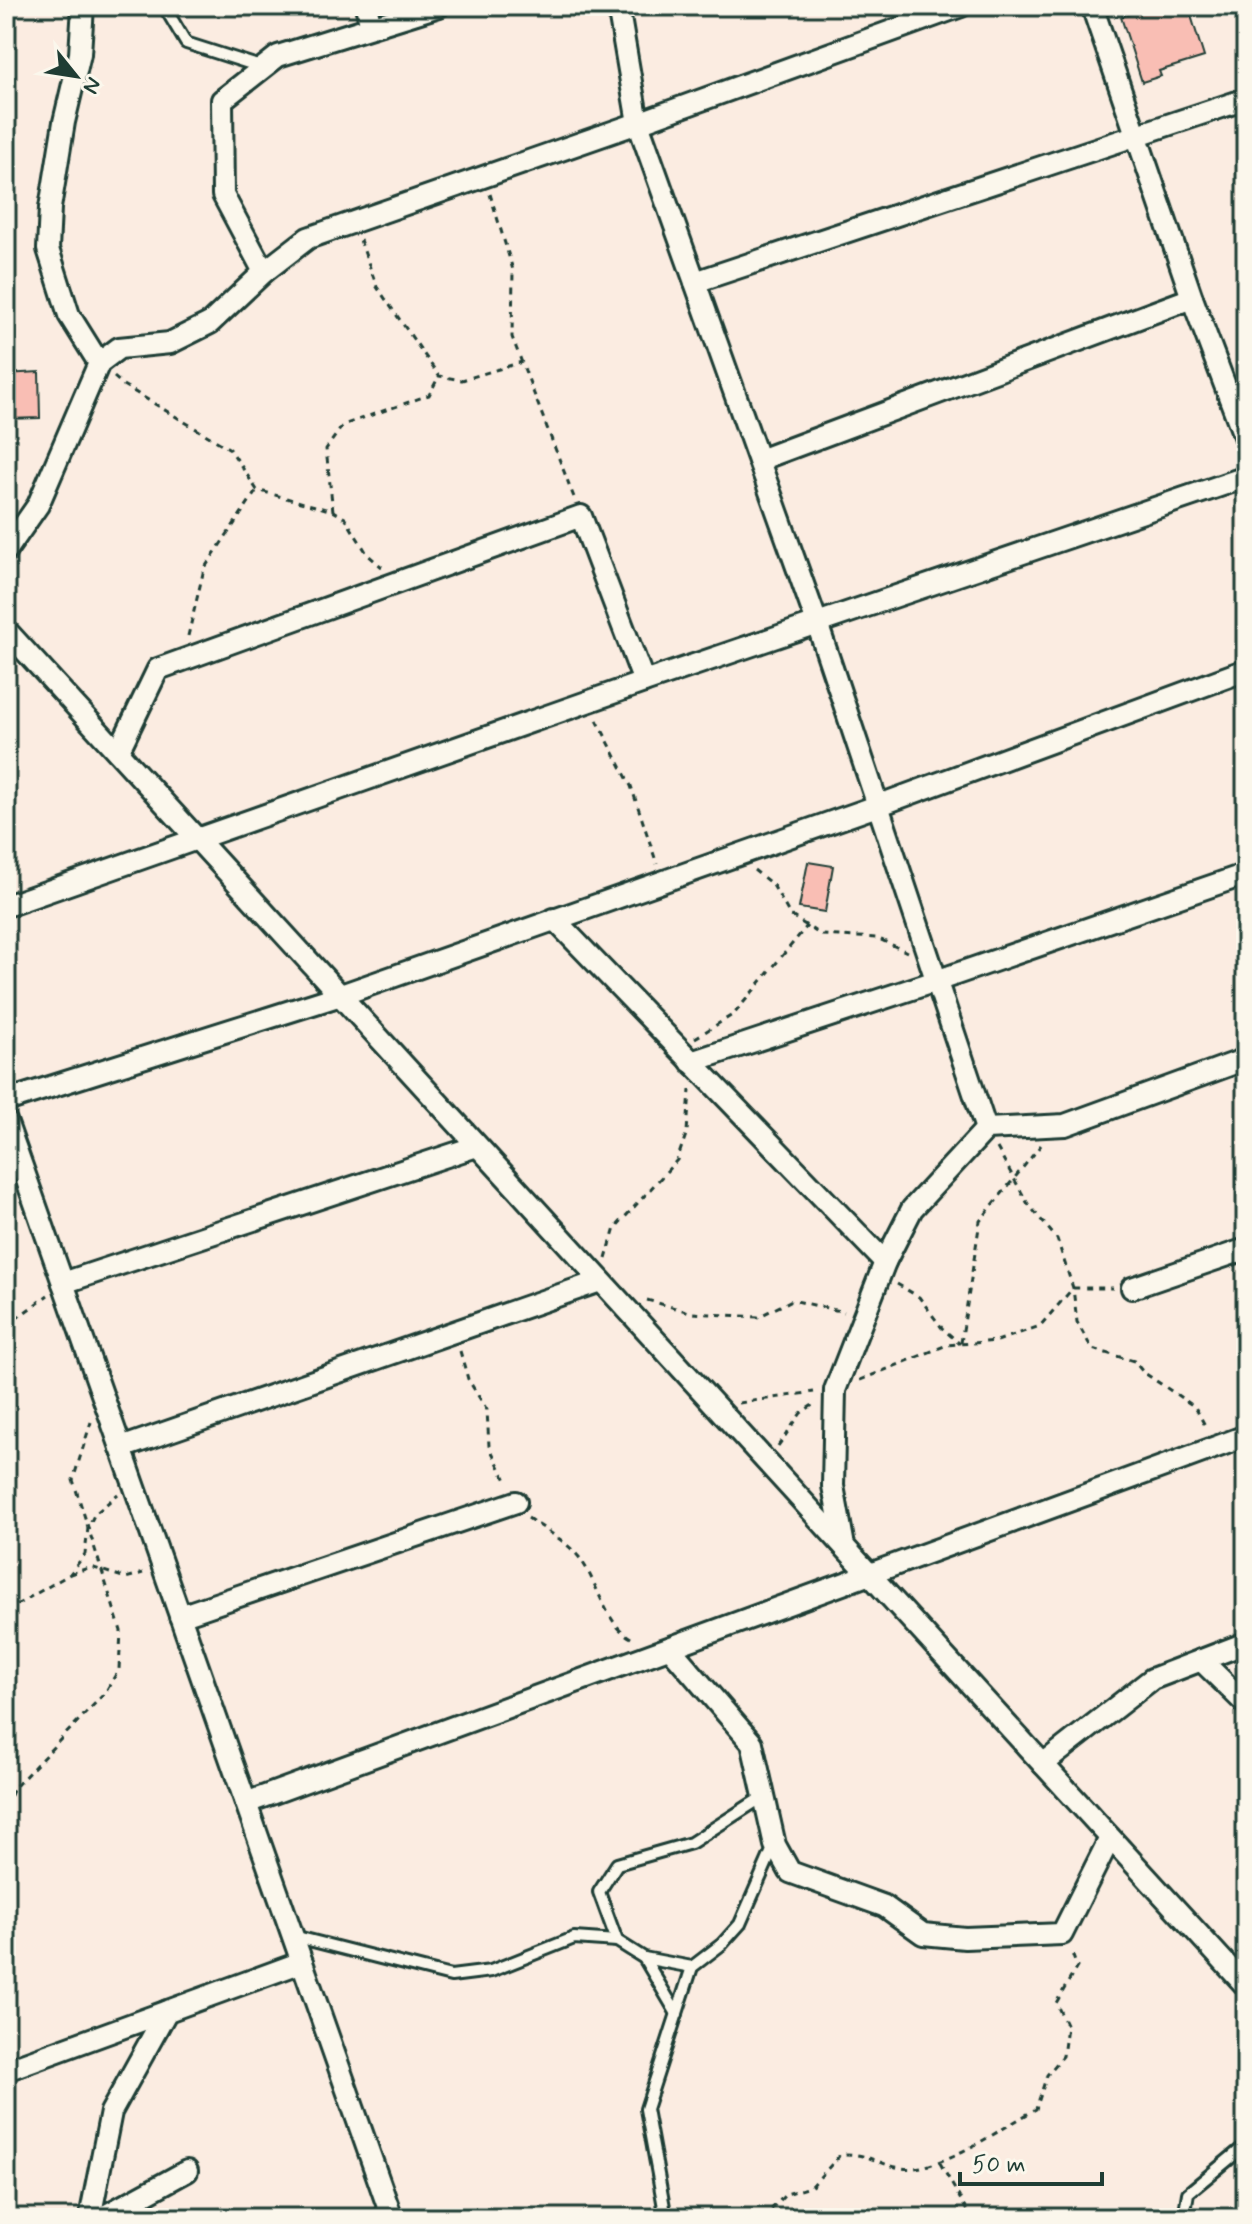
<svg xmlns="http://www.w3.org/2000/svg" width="1252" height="2224" viewBox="0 0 1252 2224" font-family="Mynerve,sans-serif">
  <rect width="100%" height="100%" fill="#fbece1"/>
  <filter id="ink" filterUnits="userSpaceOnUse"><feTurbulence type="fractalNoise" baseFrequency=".0125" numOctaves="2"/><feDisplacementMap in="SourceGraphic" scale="16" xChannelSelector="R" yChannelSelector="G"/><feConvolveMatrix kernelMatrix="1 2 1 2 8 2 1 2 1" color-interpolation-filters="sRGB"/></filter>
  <g filter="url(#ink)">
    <g fill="#f9beb4" stroke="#1f3d34" stroke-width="2">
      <polygon points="1154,6 1188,6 1204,57 1159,71 1161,76 1142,82 1121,17"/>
      <polygon points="39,372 40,418 7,419 6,374"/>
      <polygon points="808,862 833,866 825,912 799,908"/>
    </g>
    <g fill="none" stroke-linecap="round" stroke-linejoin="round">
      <defs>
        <g id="service">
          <polyline points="164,6 186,43 261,67"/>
          <polyline points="293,1936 451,1976 491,1971 574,1938 617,1941 644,1958 677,2014"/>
          <polyline points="617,1941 599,1892 617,1864 691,1843 764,1796"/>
          <polyline points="644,1958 692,1967"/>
          <polyline points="666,2218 646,2109 692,1967 722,1944 740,1924 774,1846"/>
          <polyline points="1184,2218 1188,2193 1246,2145"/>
        </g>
        <g id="minor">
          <polyline points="83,6 80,54 64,122 50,208 48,249 69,315 99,363"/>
          <polyline points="366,6 371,26"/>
          <polyline points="618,6 638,123 817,623 986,1129"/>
          <polyline points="1092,6 1192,298 1246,441"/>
          <polyline points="264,272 223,195 222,100 278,56 439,6"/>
          <polyline points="695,282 1246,99"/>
          <polyline points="759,460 1192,298"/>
          <polyline points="6,551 38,505 99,363 119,348 170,343 210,323 264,272 308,238 638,123 961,6"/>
          <polyline points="6,630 1246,1986"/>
          <polyline points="118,752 158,669 581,516 644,682"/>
          <polyline points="6,906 644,682 1246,477"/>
          <polyline points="554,919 885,1262"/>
          <polyline points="691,1062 936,981 1246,874"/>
          <polyline points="6,1101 341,995 877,806 1246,670"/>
          <polyline points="6,1121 392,2218"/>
          <polyline points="63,1283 477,1146"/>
          <polyline points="1132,1288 1246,1249"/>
          <polyline points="121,1448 600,1281"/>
          <polyline points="844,1546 833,1486 835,1390 885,1262 912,1209 986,1129 1065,1125 1246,1059"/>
          <polyline points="180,1616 516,1502"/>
          <polyline points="670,1648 752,1743 775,1845 790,1872 884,1906 923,1934 965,1938 1062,1934 1110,1838"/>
          <polyline points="1201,1660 1246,1704"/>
          <polyline points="1043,1764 1152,1679 1246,1643"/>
          <polyline points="246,1803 1246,1436"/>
          <polyline points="6,2070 302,1962"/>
          <polyline points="90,2218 111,2112 167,2011"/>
          <polyline points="101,2218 187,2171"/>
        </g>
      </defs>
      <use href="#service" stroke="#1f3d34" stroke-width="16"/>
      <use href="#minor" stroke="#1f3d34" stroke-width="26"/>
      <g stroke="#1f3d34" stroke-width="3" stroke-dasharray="6 6" stroke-linecap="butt">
        <polyline points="490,194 513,270 512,337 575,500"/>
        <polyline points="360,240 377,287 439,376 462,380 522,362"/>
        <polyline points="114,377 123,385 230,449 257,490 333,511 345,518 368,555 382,567"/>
        <polyline points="333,511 326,449 343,425 429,395 439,376"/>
        <polyline points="188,636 204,569 257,490"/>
        <polyline points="597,720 631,786 657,864"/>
        <polyline points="754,870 773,885 790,915 821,935 877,938 907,952"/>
        <polyline points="695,1038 734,1014 807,926"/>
        <polyline points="997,1148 1028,1204 1057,1239 1073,1288 1077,1322 1092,1349 1134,1361 1143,1372 1195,1407 1207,1429"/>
        <polyline points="606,1259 615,1228 677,1160 687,1132 690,1090"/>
        <polyline points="897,1284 919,1297 942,1328 960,1344"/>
        <polyline points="647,1300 693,1313 758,1317 792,1300 844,1312"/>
        <polyline points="6,1312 18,1315"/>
        <polyline points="6,1326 48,1295"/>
        <polyline points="961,1343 980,1221 1041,1145"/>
        <polyline points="460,1351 468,1379 487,1410 489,1446 508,1484"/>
        <polyline points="860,1380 947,1345 997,1341 1040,1326 1073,1288 1113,1288"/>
        <polyline points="739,1403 814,1392"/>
        <polyline points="778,1446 801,1413 814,1404"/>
        <path d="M 528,1518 C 544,1529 566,1541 578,1556 C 598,1580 604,1625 633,1639"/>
        <polyline points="70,1574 91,1567 126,1578 143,1573"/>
        <polyline points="6,1611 70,1574 85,1554 88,1528 94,1515 118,1494"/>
        <polyline points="6,1807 14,1788 105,1693 119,1669 121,1631 73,1480 91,1422"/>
        <polyline points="940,2163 971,2218"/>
        <path d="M 763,2218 L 786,2194 L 811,2187 L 841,2154 C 869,2153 877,2164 901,2168 C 937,2174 1004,2127 1036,2109 L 1047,2075 L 1063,2056 L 1067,2026 L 1056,2003 L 1077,1967 L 1071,1951"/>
      </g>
      <use href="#service" stroke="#fbf7ec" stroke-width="10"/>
      <use href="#minor" stroke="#fbf7ec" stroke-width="20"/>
    </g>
  </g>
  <rect width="1252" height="2224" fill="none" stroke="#fbf7ec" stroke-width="32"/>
  <rect x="16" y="16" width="1220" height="2192" fill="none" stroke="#1f3d34" stroke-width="3" filter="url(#ink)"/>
  <g transform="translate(76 76) rotate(120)" stroke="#fbf7ec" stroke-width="6" paint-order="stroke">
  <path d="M0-6L14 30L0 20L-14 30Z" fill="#1f3d34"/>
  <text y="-12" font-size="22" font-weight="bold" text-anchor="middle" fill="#1f3d34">N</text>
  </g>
  <path d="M960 2172v12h142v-12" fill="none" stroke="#1f3d34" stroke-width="4"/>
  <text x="972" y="2172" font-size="24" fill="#1f3d34" stroke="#fbf7ec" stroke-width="6" paint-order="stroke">50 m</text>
</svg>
